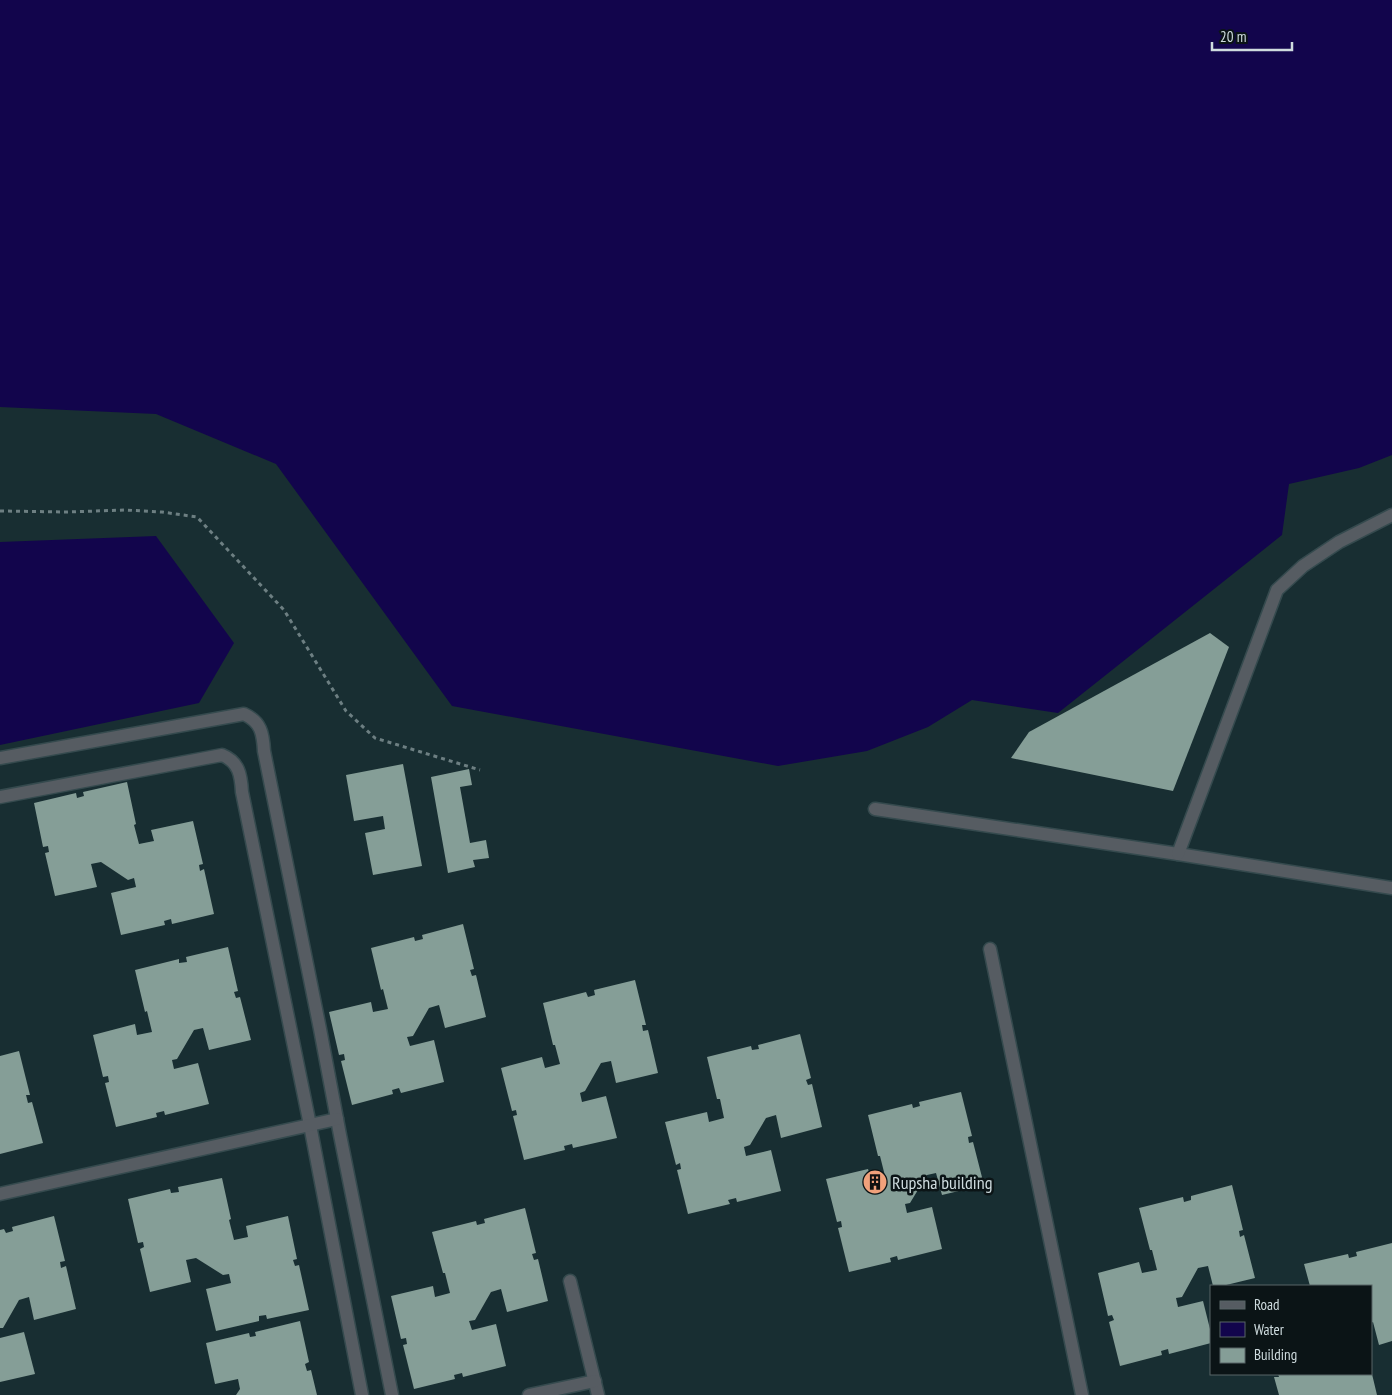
<svg xmlns="http://www.w3.org/2000/svg" width="1392" height="1395" viewBox="0 0 1392 1395" font-family="'PT Sans Narrow',sans-serif">
  <rect width="100%" height="100%" fill="#182e32"/>
  <g fill="#12054c">
    <polygon points="0,0 1392,0 1392,455 1359,468 1289,484 1282,535 1058,713 972,700 928,727 867,751 778,766 452,706 276,464 156,414 0,407"/>
    <polygon points="156,536 234,643 199,703 0,745 0,542"/>
  </g>
  <g fill="#859e97">
    <polygon points="1210,633 1229,647 1173,791 1011,758 1029,732"/>
    <polygon points="403,764 422,866 373,875 365,833 385,829 383,816 354,821 346,775"/>
    <polygon points="469,769 472,785 460,787 470,843 486,840 489,858 473,860 475,867 448,873 431,777"/>
    <polygon points="127,782 136,824 134,825 139,844 154,841 151,830 193,821 203,864 199,865 200,871 204,869 214,914 172,924 171,919 164,921 165,925 121,935 111,893 136,887 134,878 128,880 101,862 91,864 97,887 55,896 45,853 49,852 48,846 43,847 34,803 76,793 77,798 84,796 83,792"/>
    <polygon points="463,924 474,969 470,970 472,976 476,975 486,1017 445,1028 439,1005 429,1008 413,1036 407,1037 410,1046 434,1040 444,1082 401,1093 399,1088 392,1090 393,1094 352,1105 341,1061 345,1060 344,1054 339,1055 329,1012 371,1002 373,1012 388,1009 383,989 381,990 371,948 414,937 415,941 423,939 422,935"/>
    <polygon points="228,947 238,991 234,992 236,998 240,997 251,1040 209,1050 203,1028 194,1030 177,1059 172,1060 174,1069 198,1063 209,1104 165,1115 164,1111 156,1113 157,1117 116,1127 105,1083 109,1082 108,1076 103,1077 93,1035 135,1024 137,1035 152,1032 147,1011 145,1012 135,970 179,959 179,963 187,962 186,957"/>
    <polygon points="635,980 646,1025 642,1025 643,1031 648,1030 658,1073 616,1083 611,1061 601,1063 585,1091 580,1093 582,1102 606,1096 617,1138 573,1148 572,1144 564,1146 565,1150 524,1160 513,1116 517,1115 516,1110 512,1111 501,1068 542,1057 545,1068 560,1064 555,1045 553,1045 543,1003 586,992 588,997 595,995 594,990"/>
    <polygon points="800,1034 811,1078 806,1080 808,1085 812,1084 822,1127 781,1138 776,1115 766,1118 750,1145 744,1147 746,1156 771,1150 781,1191 737,1202 736,1198 728,1200 730,1204 688,1214 677,1170 681,1169 680,1163 676,1165 665,1122 707,1112 709,1122 724,1118 720,1099 717,1099 707,1057 751,1046 752,1050 759,1049 758,1045"/>
    <polygon points="19,1051 30,1095 26,1095 28,1103 32,1102 43,1143 0,1154 0,1056"/>
    <polygon points="961,1092 972,1136 968,1137 969,1143 973,1142 984,1185 942,1195 936,1173 927,1175 910,1203 905,1204 907,1213 932,1207 942,1249 898,1260 897,1256 890,1258 891,1262 849,1272 838,1228 842,1227 841,1221 837,1222 826,1179 868,1169 871,1179 885,1176 880,1156 878,1156 868,1115 912,1104 913,1108 920,1106 919,1102"/>
    <polygon points="222,1178 231,1219 229,1220 234,1240 248,1237 246,1226 288,1216 297,1259 293,1260 295,1266 299,1265 309,1310 267,1319 266,1315 259,1316 259,1321 216,1331 206,1289 231,1283 229,1274 223,1275 196,1258 186,1260 191,1282 150,1292 140,1249 144,1247 143,1242 138,1243 128,1199 170,1189 171,1193 179,1192 178,1187"/>
    <polygon points="1232,1185 1243,1230 1239,1231 1240,1237 1244,1235 1255,1278 1222,1286 1213,1286 1208,1266 1198,1268 1182,1297 1176,1298 1178,1307 1203,1301 1211,1333 1211,1343 1169,1354 1168,1349 1161,1351 1162,1355 1120,1366 1109,1322 1114,1320 1112,1315 1108,1316 1098,1273 1139,1262 1142,1273 1157,1270 1152,1250 1150,1250 1139,1208 1183,1197 1184,1202 1191,1200 1191,1196"/>
    <polygon points="525,1208 536,1253 532,1254 534,1260 538,1259 548,1301 507,1312 501,1289 491,1292 475,1320 469,1321 472,1330 496,1324 506,1366 463,1377 462,1373 454,1375 455,1379 414,1389 403,1345 407,1344 406,1338 401,1339 391,1296 433,1286 435,1297 450,1293 445,1273 443,1273 432,1232 476,1221 477,1225 485,1223 484,1219"/>
    <polygon points="54,1216 65,1261 60,1262 61,1268 66,1266 76,1309 34,1320 29,1297 19,1300 3,1328 0,1328 0,1230 4,1229 6,1233 13,1231 12,1227"/>
    <polygon points="1392,1243 1392,1341 1379,1345 1373,1322 1371,1323 1371,1286 1310,1286 1304,1264 1348,1254 1349,1258 1357,1256 1356,1252"/>
    <polygon points="300,1321 309,1362 305,1364 307,1371 311,1370 317,1395 236,1395 240,1389 238,1379 215,1384 206,1343 249,1333 250,1337 256,1336 255,1332"/>
    <polygon points="24,1332 35,1374 0,1382 0,1338"/>
    <polygon points="1278,1374 1372,1374 1377,1395 1279,1395 1274,1377 1279,1377"/>
  </g>
  <g fill="none" stroke-linecap="round" stroke-linejoin="round">
    <defs>
      <g id="street">
        <path d="M 0,758 L 244,714 C 261,722 263,733 264,751 L 320,1029 L 340,1135 L 392,1395"/>
        <path d="M 0,797 L 222,755 C 239,762 241,775 242,792 L 310,1125 L 362,1395"/>
        <polyline points="875,809 1178,854 1392,888"/>
        <polyline points="1178,854 1277,590 1303,566 1339,542 1392,515"/>
        <polyline points="990,949 1082,1395"/>
        <polyline points="0,1194 337,1119"/>
        <polyline points="570,1281 598,1395"/>
        <polyline points="529,1395 595,1381"/>
      </g>
    </defs>
    <use href="#street" stroke="#354a4e" stroke-width="15"/>
    <polyline stroke="#6d7f82" stroke-width="3" stroke-dasharray="4 4" stroke-linecap="butt" points="0,511 67,512 125,510 162,512 197,517 284,610 346,711 375,738 480,770"/>
    <use href="#street" stroke="#565c62" stroke-width="12"/>
  </g>
  <defs>
    <symbol id="building-disc" viewBox="-11 -11 22 22"><circle r="9.5" fill="#f1a17b" stroke="#0b1416"/><path d="M-4-6H4V6H1V3H-1V6H-4ZM-2.5-4.3h1.7v1.8h-1.7ZM.8-4.3h1.7v1.8H.8ZM-2.5-1h1.7V.8h-1.7ZM.8-1h1.7V.8H.8Z" fill="#111"/></symbol>
  </defs>
  <g fill-rule="evenodd">
    <use href="#building-disc" x="861" y="1168" width="28" height="28"/>
  </g>
  <g text-anchor="middle" dominant-baseline="central" stroke-width="5" stroke-linejoin="round" paint-order="stroke">
    <g font-size="18" fill="#cfdcdf" stroke="#0b1416" text-anchor="start">
      <text x="892" y="1182">Rupsha building</text>
    </g>
  </g>
  <rect x="1210" y="1285" width="162" height="90" fill="#0b1416" stroke="#596466"/>
  <rect x="1220" y="1301" width="25" height="8" fill="#565c62" stroke="#596466"/>
  <text x="1254" y="1310" font-size="15" fill="#cfdcdf">Road</text>
  <rect x="1220" y="1322" width="25" height="15" fill="#12054c" stroke="#596466"/>
  <text x="1254" y="1335" font-size="15" fill="#cfdcdf">Water</text>
  <rect x="1220" y="1348" width="25" height="15" fill="#859e97" stroke="#596466"/>
  <text x="1254" y="1360" font-size="15" fill="#cfdcdf">Building</text>
  <path d="M1212 42v8h80v-8" fill="none" stroke="#cfdcdf" stroke-width="2.5"/>
  <text x="1220" y="42" font-size="15" fill="#cfdcdf" stroke="#0b1416" stroke-width="4" paint-order="stroke">20 m</text>
</svg>
